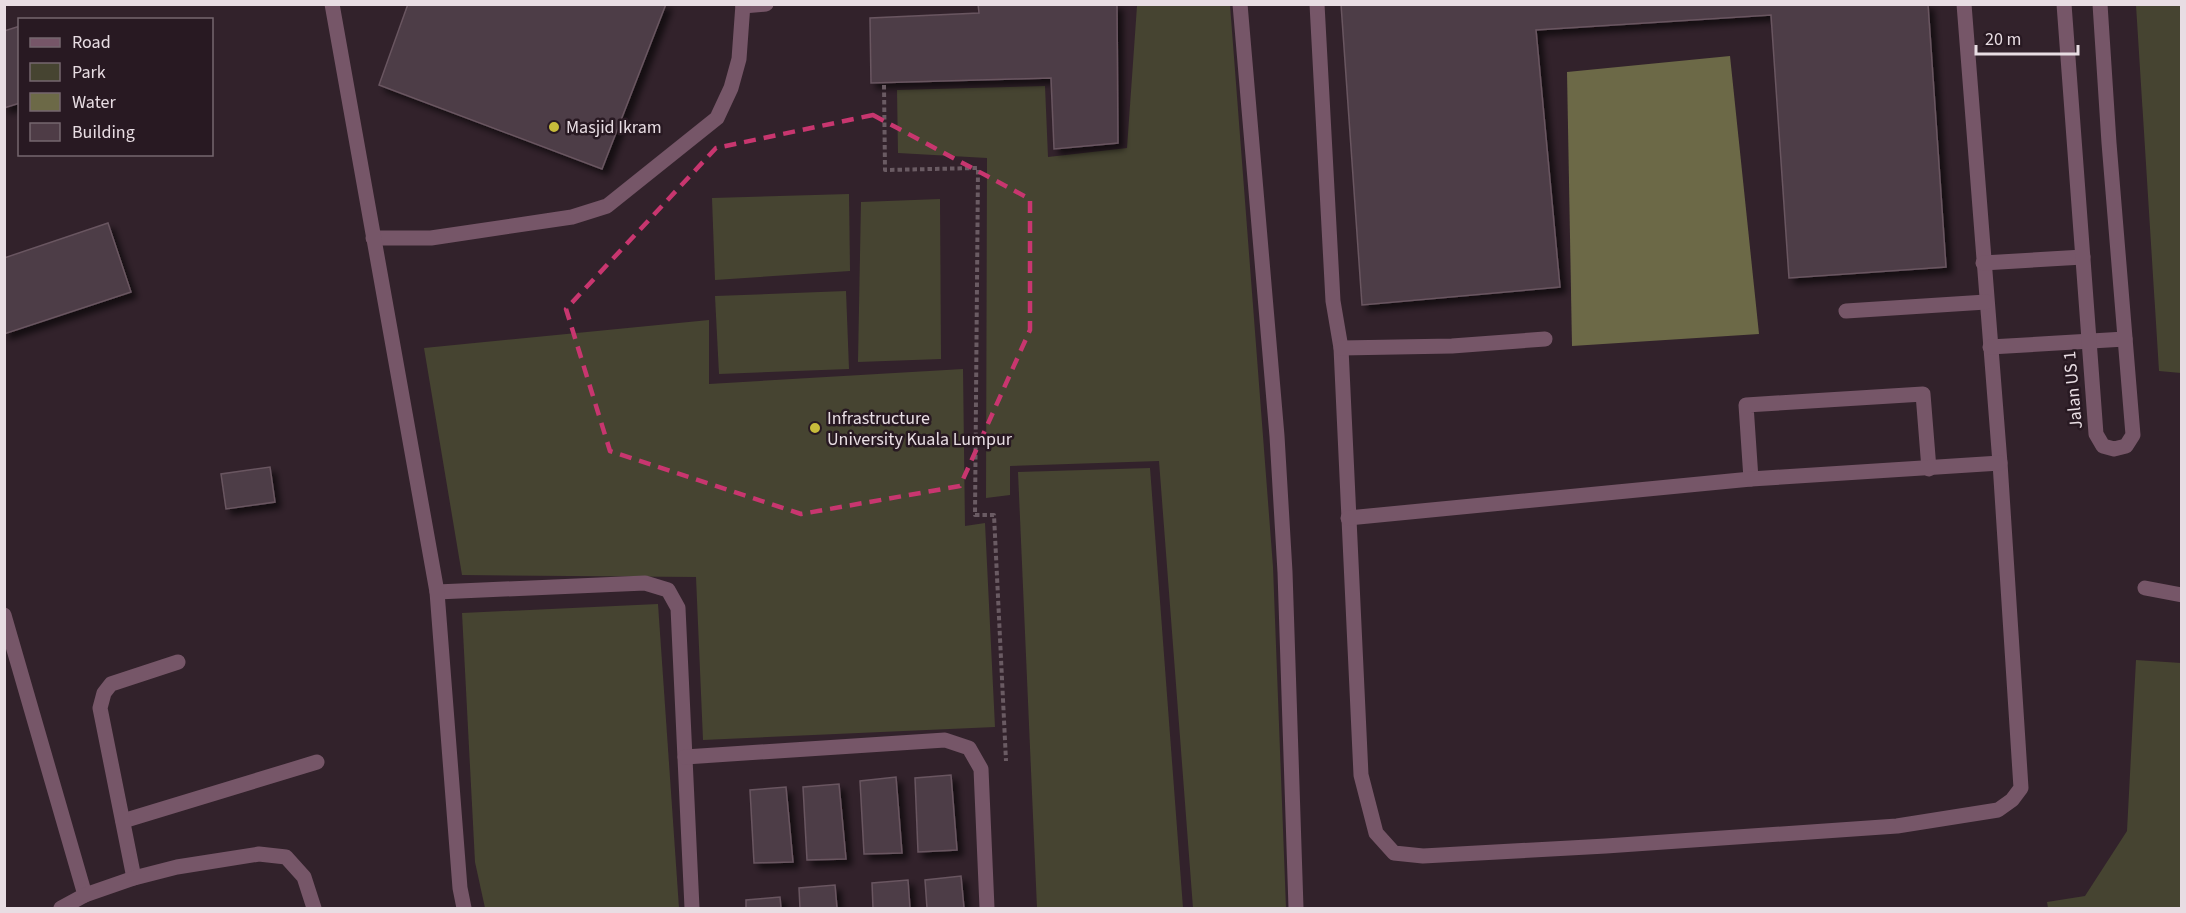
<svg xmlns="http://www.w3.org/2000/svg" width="2186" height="913" viewBox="0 0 2186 913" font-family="'Source Sans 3',sans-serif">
  <defs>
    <filter id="shadow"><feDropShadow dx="5.5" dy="5.5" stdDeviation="3" flood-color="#0009"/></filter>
  </defs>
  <rect width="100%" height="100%" fill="#32222b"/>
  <g fill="#464431">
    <polygon points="1160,5 1230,5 1273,567 1286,908 1193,908 1159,461 1010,466 1010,495 986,498 987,158 898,153 897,90 1045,86 1048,157 1127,148 1137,6"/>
    <polygon points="2136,5 2181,5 2181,373 2159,371"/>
    <polygon points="849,194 850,271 715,280 712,198"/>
    <polygon points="940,199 941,359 858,362 861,202"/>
    <polygon points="846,291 849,369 719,374 715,296"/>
    <polygon points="709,320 709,384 963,369 965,526 985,523 995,727 703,740 696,577 462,575 424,348"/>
    <polygon points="1150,468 1183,908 1037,908 1018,472"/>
    <polygon points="658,604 679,908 485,908 475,862 462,613"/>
    <polygon points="2136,660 2181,663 2181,908 2048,908 2047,902 2085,896 2127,831"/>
  </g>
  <polygon fill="#6c6947" points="1730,56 1759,334 1572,346 1567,72"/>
  <g fill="#4e3c46" stroke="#695661" stroke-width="1.5" filter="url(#shadow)">
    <polygon points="408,4 666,4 602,169 379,85"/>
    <polygon points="978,4 1117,4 1118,143 1054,149 1051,78 871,83 870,18 979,13"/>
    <polygon points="1341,4 1928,4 1946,267 1789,278 1771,15 1536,30 1560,287 1362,305"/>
    <polygon points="20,26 20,103 4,108 4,31"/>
    <polygon points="108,223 131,292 4,334 4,258"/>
    <polygon points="270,467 275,502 226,509 221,474"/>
    <polygon points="951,775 957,850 918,852 915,778"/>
    <polygon points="896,777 902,853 864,854 860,781"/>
    <polygon points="839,784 846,859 807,860 803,787"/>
    <polygon points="786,787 793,862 754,863 750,790"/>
    <polygon points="961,876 964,908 927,908 925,880"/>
    <polygon points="908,880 910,908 873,908 872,883"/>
    <polygon points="835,885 837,908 800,908 799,888"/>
    <polygon points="780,897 781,908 746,908 746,900"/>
  </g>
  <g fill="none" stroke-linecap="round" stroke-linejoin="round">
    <polyline stroke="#6a5b63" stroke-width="4" stroke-dasharray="4.5 3" stroke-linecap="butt" points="884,85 885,170 978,168 975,515 994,515 1006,761"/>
    <g stroke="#765668" stroke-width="15">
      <polyline points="1317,4 1333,301 1341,348 1361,775 1376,833 1394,853 1423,856 1606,846 1897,826 1998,810 2012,800 2021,788 2000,463 1964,4"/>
      <polyline points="743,6 766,4"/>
      <polyline points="373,238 431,238 572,217 607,206 717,118 731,88 739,59 743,4"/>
      <polyline points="1983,263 2083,257"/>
      <polyline points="1846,311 1986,302"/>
      <polyline points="1990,347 2125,339"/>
      <polyline points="1341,348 1452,346 1545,339"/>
      <polyline points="1751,479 1746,405 1923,394 1929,469"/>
      <polyline points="1348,518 1751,479 2000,463"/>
      <polyline points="2145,588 2182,595"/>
      <polyline points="437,592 645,583 668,590 678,608 692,908"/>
      <polyline points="4,615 85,895"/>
      <polyline points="685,757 945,740 969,748 981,769 987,908"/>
      <polyline points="123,821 317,762"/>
      <polyline points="134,878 100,708 104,693 111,684 178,662"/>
      <polyline points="61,908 85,895 134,878 177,867 259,854 286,857 304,877 314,908"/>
    </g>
    <g stroke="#765668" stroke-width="15">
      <polyline points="332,4 437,592 460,888 464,908"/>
      <polyline points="1240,4 1277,436 1285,572 1296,908"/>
      <polyline points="2064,4 2096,434 2103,446 2114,449 2126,446 2133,435 2109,143 2100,4"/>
    </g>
  </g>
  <path fill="none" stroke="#c8366f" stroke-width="4.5" stroke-dasharray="12 8" stroke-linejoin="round" d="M 873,115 L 1030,199 L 1030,330 L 960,486 L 801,514 L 610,451 L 566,309 L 716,148 Z"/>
  <g fill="#c7bb3b" stroke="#281922" stroke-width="2">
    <circle cx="554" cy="127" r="6"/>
    <circle cx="815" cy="428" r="6"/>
  </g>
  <g text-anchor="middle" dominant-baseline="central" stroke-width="5" stroke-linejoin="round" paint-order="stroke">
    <g font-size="18" fill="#e8dde3" stroke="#281922" text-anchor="start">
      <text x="566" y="127">Masjid Ikram</text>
      <text x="827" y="418">Infrastructure<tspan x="827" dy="21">University Kuala Lumpur</tspan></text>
    </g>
    <g font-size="18" fill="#e8dde3" stroke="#281922">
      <text transform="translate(2073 390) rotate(-95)">Jalan US 1</text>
    </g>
  </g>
  <rect width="2186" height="913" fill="none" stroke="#e8dde3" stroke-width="12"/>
  <rect x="18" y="18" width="195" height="138" fill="#281922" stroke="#75676f" stroke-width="1.5"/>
  <rect x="30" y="38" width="30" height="9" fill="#765668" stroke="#75676f" stroke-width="1.5"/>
  <text x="72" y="48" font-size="18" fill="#e8dde3">Road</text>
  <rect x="30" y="63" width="30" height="18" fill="#464431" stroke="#75676f" stroke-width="1.5"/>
  <text x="72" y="78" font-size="18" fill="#e8dde3">Park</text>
  <rect x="30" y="93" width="30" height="18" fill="#6c6947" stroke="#75676f" stroke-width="1.5"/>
  <text x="72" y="108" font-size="18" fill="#e8dde3">Water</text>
  <rect x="30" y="123" width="30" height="18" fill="#4e3c46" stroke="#75676f" stroke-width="1.5"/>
  <text x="72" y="138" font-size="18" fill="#e8dde3">Building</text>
  <path d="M1976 45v9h102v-9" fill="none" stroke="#e8dde3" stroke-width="3"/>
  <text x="1985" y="45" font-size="18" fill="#e8dde3" stroke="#281922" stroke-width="4.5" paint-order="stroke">20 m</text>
</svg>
